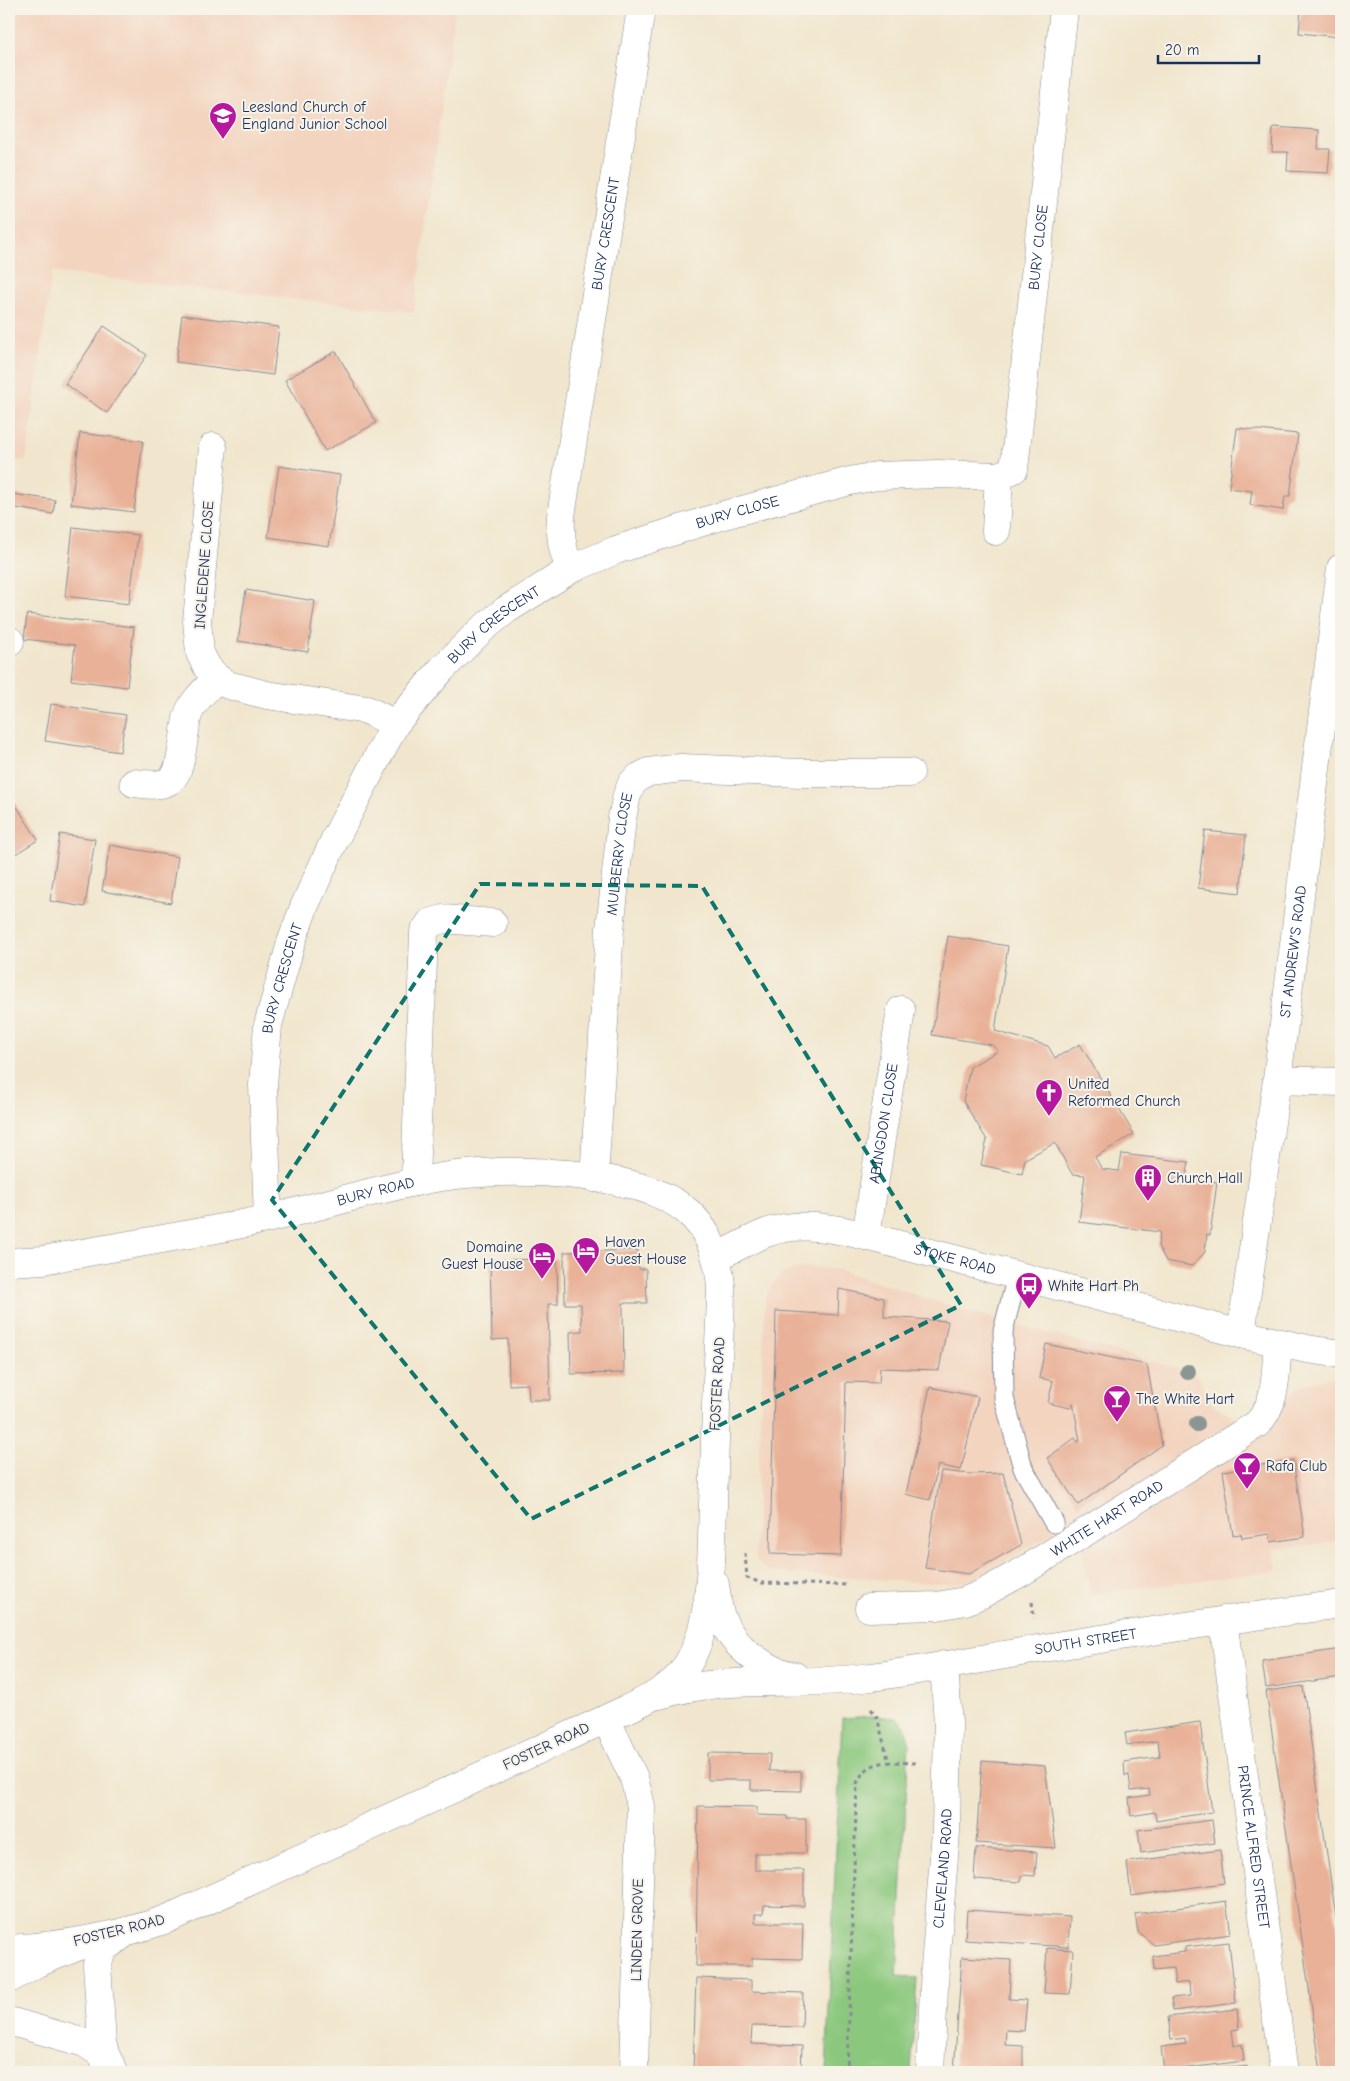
<svg xmlns="http://www.w3.org/2000/svg" width="1350" height="2081" viewBox="0 0 1350 2081" font-family="'Comic Neue',sans-serif">
  <rect width="100%" height="100%" fill="#f7f3e8"/>
  <filter id="ink" filterUnits="userSpaceOnUse"><feTurbulence type="fractalNoise" baseFrequency=".02" numOctaves="2"/><feDisplacementMap in="SourceGraphic" scale="10" xChannelSelector="R" yChannelSelector="G"/><feConvolveMatrix kernelMatrix="1 2 1 2 8 2 1 2 1" color-interpolation-filters="sRGB"/></filter>
  <filter id="wash" filterUnits="userSpaceOnUse"><feTurbulence type="fractalNoise" baseFrequency=".0096" numOctaves="4" result="noise"/><feDisplacementMap in="SourceGraphic" scale="20" xChannelSelector="R" yChannelSelector="G"/><feGaussianBlur stdDeviation="1.12" result="paint"/><feColorMatrix in="noise" values="0 0 0 0 0 0 0 0 0 0 0 0 0 0 0 0 0 1.4 0 .05"/><feComposite in="paint" operator="in"/></filter>
  <g filter="url(#wash)">
    <rect width="100%" height="100%" fill="#f1e6cd"/>
    <g fill="#f3d4bf">
      <polygon points="9,9 455,9 414,312 52,272 26,461 9,460"/>
      <polygon points="807,1267 839,1270 966,1311 1187,1371 1197,1375 1202,1382 1206,1400 1258,1430 1294,1391 1306,1383 1341,1375 1341,1541 1274,1549 1277,1571 1091,1594 1076,1520 974,1579 963,1582 950,1584 768,1572 757,1561 755,1553 765,1299 771,1286 781,1275 792,1270"/>
    </g>
    <polygon fill="#8bc87d" stroke="#537c6e" points="872,1716 896,1718 905,1726 909,1742 897,1976 917,1978 911,2072 826,2072 842,1718"/>
    <g id="blocks">
      <g fill="#e9b197">
        <polygon points="1301,9 1341,9 1339,37 1299,33"/>
        <polygon points="1273,127 1319,130 1318,149 1330,149 1328,173 1287,171 1288,152 1272,152"/>
        <polygon points="182,315 279,327 273,375 176,362"/>
        <polygon points="104,326 147,355 107,413 65,384"/>
        <polygon points="336,351 376,423 325,451 285,380"/>
        <polygon points="1237,428 1298,434 1290,496 1285,496 1283,510 1250,505 1252,491 1229,488"/>
        <polygon points="80,433 143,441 134,512 71,504"/>
        <polygon points="279,466 340,475 329,546 268,537"/>
        <polygon points="12,494 55,500 53,514 10,507"/>
        <polygon points="73,527 138,535 129,604 65,596"/>
        <polygon points="246,590 315,601 308,652 238,641"/>
        <polygon points="27,614 134,627 127,687 71,680 75,645 24,639"/>
        <polygon points="51,704 126,715 120,752 45,741"/>
        <polygon points="9,794 38,840 9,858"/>
        <polygon points="1205,831 1246,835 1240,893 1198,888"/>
        <polygon points="60,834 95,839 85,907 50,901"/>
        <polygon points="110,845 178,857 171,903 102,891"/>
        <polygon points="948,936 1008,946 995,1031 1048,1046 1055,1058 1080,1044 1134,1134 1095,1157 1102,1169 1119,1171 1122,1154 1189,1162 1186,1178 1217,1182 1210,1235 1207,1234 1205,1252 1192,1266 1166,1261 1158,1246 1160,1232 1079,1222 1085,1175 1072,1174 1055,1143 1025,1159 1022,1174 981,1165 987,1140 963,1101 970,1067 998,1051 992,1045 932,1035"/>
        <polygon points="638,1250 639,1269 646,1269 647,1303 623,1303 624,1373 571,1374 570,1332 582,1331 581,1304 565,1304 564,1252"/>
        <polygon points="557,1259 558,1304 548,1304 550,1400 529,1400 528,1384 509,1385 508,1339 492,1340 490,1260"/>
        <polygon points="839,1289 884,1298 884,1317 948,1321 939,1370 880,1368 879,1383 846,1382 841,1556 770,1554 776,1311 838,1315"/>
        <polygon points="1046,1344 1147,1365 1162,1445 1078,1505 1047,1458 1075,1438 1078,1442 1080,1441 1073,1403 1070,1408 1048,1403 1053,1381 1039,1378"/>
        <polygon points="930,1387 978,1397 961,1470 938,1465 930,1500 906,1494"/>
        <polygon points="1293,1460 1305,1537 1271,1542 1270,1534 1242,1538 1241,1534 1233,1535 1223,1471"/>
        <polygon points="941,1471 971,1474 1003,1473 1021,1545 969,1574 925,1568"/>
        <polygon points="1341,1649 1341,1677 1266,1688 1262,1661"/>
        <polygon points="1303,1686 1341,1953 1341,2072 1321,2072 1266,1691"/>
        <polygon points="1200,1722 1212,1812 1156,1821 1155,1812 1131,1816 1129,1798 1150,1795 1149,1789 1131,1791 1129,1775 1125,1776 1124,1762 1160,1757 1158,1741 1127,1745 1125,1733"/>
        <polygon points="708,1753 770,1754 769,1771 801,1771 801,1791 751,1790 751,1780 708,1780"/>
        <polygon points="982,1761 1045,1766 1056,1848 976,1843"/>
        <polygon points="698,1806 757,1807 757,1815 787,1816 787,1819 806,1819 806,1853 755,1853 755,1870 804,1870 804,1906 764,1905 763,1914 755,1914 755,1923 803,1923 802,1959 752,1958 752,1966 696,1966"/>
        <polygon points="1212,1820 1215,1843 1141,1853 1138,1830"/>
        <polygon points="976,1848 1037,1852 1035,1876 1022,1875 1021,1882 974,1879"/>
        <polygon points="1220,1850 1224,1883 1131,1896 1127,1862"/>
        <polygon points="1226,1901 1231,1934 1154,1945 1138,1932 1135,1914"/>
        <polygon points="967,1910 1070,1917 1068,1947 965,1940"/>
        <polygon points="1229,1942 1236,2003 1173,2011 1171,1998 1190,1996 1189,1982 1175,1984 1173,1968 1154,1970 1153,1956 1185,1952 1185,1947"/>
        <polygon points="1047,1948 1073,1950 1070,1994 1044,1993"/>
        <polygon points="962,1957 1011,1960 1009,1999 1027,2000 1024,2031 1006,2030 1005,2045 1023,2046 1023,2072 954,2072"/>
        <polygon points="696,1978 751,1980 751,1991 803,1993 802,2027 752,2026 751,2044 802,2046 801,2072 693,2072"/>
        <polygon points="1237,2009 1239,2029 1232,2030 1234,2046 1242,2044 1244,2061 1164,2071 1161,2047 1186,2044 1185,2038 1171,2040 1168,2017"/>
        <polygon points="1247,2066 1248,2072 1213,2072 1213,2071"/>
      </g>
    </g>
  </g>
  <g filter="url(#ink)">
    <use href="#blocks" fill-opacity="0" stroke="#868a96" stroke-width="1"/>
    <g fill="none" stroke-linecap="round" stroke-linejoin="round">
      <defs>
        <polyline id="service" points="1017,1276 1003,1331 1004,1398 1023,1468 1054,1523"/>
        <g id="minor">
          <polyline points="213,447 197,621 200,653 207,667 217,678 228,685 267,695 367,710 395,724"/>
          <polyline points="996,531 999,476"/>
          <path id="s1" d="M 571,569 L 616,550 L 724,515 L 850,481 L 877,476 L 938,474 L 999,476 L 1014,469 L 1064,9"/>
          <polyline points="9,641 10,641"/>
          <path d="M 134,783 C 144,784 159,787 169,781 C 183,774 183,731 188,715 C 193,700 207,689 217,678"/>
          <polyline points="1277,1080 1341,1082"/>
          <path id="s2" d="M 594,1178 L 610,929 L 622,818 L 627,795 L 632,783 L 639,777 L 649,772 L 681,768 L 801,773 L 910,773"/>
          <polyline points="415,1182 424,932 430,923 443,919 493,923"/>
          <path id="s3" d="M 268,1218 L 263,1085 L 268,1025 L 291,943 L 304,907 L 335,839 L 395,724 L 441,670 L 480,631 L 506,610 L 571,569 C 562,552 560,536 561,516 L 641,9"/>
          <path id="s4" d="M 866,1236 L 901,1010"/>
          <path id="s5" d="M 1241,1334 L 1277,1080 L 1341,568"/>
          <path id="s6" d="M 869,1608 L 937,1606 L 965,1601 L 982,1594 L 1025,1570 L 1257,1424 C 1278,1403 1275,1372 1278,1343"/>
          <path id="s7" d="M 1223,1620 L 1284,2072"/>
          <polyline points="606,1719 634,1778 641,1806 634,2072"/>
          <polyline points="9,2021 85,2043 100,2053 110,2067"/>
          <polyline points="114,2072 106,2056 102,2043 97,1964 103,1949 128,1931"/>
          <path id="s8" d="M 930,2072 L 935,1967 L 946,1832 L 948,1723 L 944,1665"/>
        </g>
        <g id="tertiary">
          <path id="s9" d="M 716,1257 C 733,1249 749,1240 766,1233 C 799,1221 833,1228 866,1236 L 1241,1334 L 1307,1349 L 1341,1354"/>
          <polyline points="9,1979 37,1963 79,1946"/>
        </g>
        <g id="secondary">
          <path id="s10" d="M 9,1262 L 43,1260 C 118,1246 195,1235 270,1218 C 327,1205 384,1186 442,1177 C 505,1167 638,1168 688,1212 C 710,1231 718,1257 721,1285 C 721,1326 717,1366 716,1407 C 715,1439 714,1472 713,1505 C 711,1555 714,1629 683,1671 C 665,1695 632,1706 606,1719 L 167,1919 C 116,1937 63,1946 9,1949"/>
          <path d="M 715,1584 C 717,1596 717,1608 722,1619 C 733,1647 766,1671 795,1676"/>
          <path id="s11" d="M 660,1695 C 726,1674 795,1687 863,1678 C 921,1671 980,1659 1038,1649 C 1139,1632 1240,1618 1341,1604"/>
        </g>
      </defs>
      <use href="#service" stroke="#868a96" stroke-width="21"/>
      <use href="#minor" stroke="#868a96" stroke-width="29"/>
      <use href="#tertiary" stroke="#868a96" stroke-width="29"/>
      <use href="#secondary" stroke="#868a96" stroke-width="29"/>
      <g stroke="#868a96" stroke-width="3" stroke-dasharray="4 4" stroke-linecap="butt">
        <polyline points="745,1553 747,1578 762,1583 847,1585"/>
        <polyline points="1032,1602 1034,1618"/>
        <polyline points="871,1709 877,1717 889,1763"/>
        <path d="M 847,2072 L 857,1783 C 870,1756 891,1763 917,1763"/>
      </g>
      <use href="#service" stroke="#fff" stroke-width="19"/>
      <use href="#minor" stroke="#fff" stroke-width="28"/>
      <use href="#tertiary" stroke="#fff" stroke-width="28"/>
      <use href="#secondary" stroke="#fff" stroke-width="28"/>
    </g>
    <g fill="#8b9694">
      <circle cx="1188" cy="1372" r="8"/>
      <circle cx="1197" cy="1424" r="8"/>
    </g>
  </g>
  <path fill="none" stroke="#0f766e" stroke-width="4" stroke-dasharray="10 6" stroke-linejoin="round" d="M 480,884 L 702,886 L 961,1305 L 531,1519 L 272,1200 Z"/>
  <defs>
    <symbol id="school-pin" viewBox="-11 -11 22 30"><path d="M0 17L-7.5 6A9.5 9.5 0 1 1 7.5 6Z" fill="#b5179e" stroke="#f7f3e8"/><path d="M0-5L7-2L0 1L-7-2ZM-4 1L0 2.5L4 1V4Q0 6-4 4Z" fill="#fff"/></symbol>
    <symbol id="church-pin" viewBox="-11 -11 22 30"><path d="M0 17L-7.5 6A9.5 9.5 0 1 1 7.5 6Z" fill="#b5179e" stroke="#f7f3e8"/><path d="M-1.2-6h2.4v3.5h3.3v2.4h-3.3V6h-2.4V-.1h-3.3v-2.4h3.3Z" fill="#fff"/></symbol>
    <symbol id="building-pin" viewBox="-11 -11 22 30"><path d="M0 17L-7.5 6A9.5 9.5 0 1 1 7.5 6Z" fill="#b5179e" stroke="#f7f3e8"/><path d="M-4-6H4V6H1V3H-1V6H-4ZM-2.5-4.3h1.7v1.8h-1.7ZM.8-4.3h1.7v1.8H.8ZM-2.5-1h1.7V.8h-1.7ZM.8-1h1.7V.8H.8Z" fill="#fff"/></symbol>
    <symbol id="hotel-pin" viewBox="-11 -11 22 30"><path d="M0 17L-7.5 6A9.5 9.5 0 1 1 7.5 6Z" fill="#b5179e" stroke="#f7f3e8"/><path d="M-6-4.5h1.5V1H6V5H4.5V3h-9V5H-6ZM-4 0a1.8 1.8 0 1 1 3.6 0ZM.5 0V-2.5h3Q6-2.5 6 0Z" fill="#fff"/></symbol>
    <symbol id="bus-pin" viewBox="-11 -11 22 30"><path d="M0 17L-7.5 6A9.5 9.5 0 1 1 7.5 6Z" fill="#b5179e" stroke="#f7f3e8"/><path d="M-5-6H5V4H4V6H2V4H-2V6H-4V4H-5ZM-3.5-4V0h7V-4ZM-3.5 1.2v1.5H-2V1.2ZM2 1.2v1.5H3.5V1.2Z" fill="#fff"/></symbol>
    <symbol id="bar-pin" viewBox="-11 -11 22 30"><path d="M0 17L-7.5 6A9.5 9.5 0 1 1 7.5 6Z" fill="#b5179e" stroke="#f7f3e8"/><path d="M-6-5H6L.8 .8V4.5H3.5V6h-7V4.5H-.8V.8Z" fill="#fff"/></symbol>
  </defs>
  <g fill-rule="evenodd">
    <use href="#school-pin" x="207" y="100" width="32" height="43"/>
    <use href="#church-pin" x="1033" y="1077" width="32" height="43"/>
    <use href="#building-pin" x="1132" y="1162" width="32" height="43"/>
    <use href="#hotel-pin" x="570" y="1235" width="32" height="43"/>
    <use href="#hotel-pin" x="526" y="1240" width="32" height="43"/>
    <use href="#bus-pin" x="1013" y="1270" width="32" height="43"/>
    <use href="#bar-pin" x="1101" y="1383" width="32" height="43"/>
    <use href="#bar-pin" x="1231" y="1450" width="32" height="43"/>
  </g>
  <g text-anchor="middle" dominant-baseline="central" stroke-width="4" stroke-linejoin="round" paint-order="stroke">
    <g font-size="15" fill="#1b2f5e" stroke="#f7f3e8" text-anchor="start">
      <text x="242" y="107">Leesland Church of<tspan x="242" dy="17">England Junior School</tspan></text>
      <text x="1068" y="1084">United<tspan x="1068" dy="17">Reformed Church</tspan></text>
      <text x="1167" y="1178">Church Hall</text>
      <text x="605" y="1242">Haven<tspan x="605" dy="17">Guest House</tspan></text>
      <text x="523" y="1247" text-anchor="end">Domaine<tspan x="523" dy="17">Guest House</tspan></text>
      <text x="1048" y="1286">White Hart Ph</text>
      <text x="1136" y="1399">The White Hart</text>
      <text x="1266" y="1466">Rafa Club</text>
    </g>
    <g font-size="15" fill="#1b2f5e" stroke="#f7f3e8">
      <text stroke="none"><textPath href="#s3" startOffset="1098">BURY CRESCENT</textPath></text>
      <text stroke="none"><textPath href="#s1" startOffset="682">BURY CLOSE</textPath></text>
      <text stroke="none"><textPath href="#s1" startOffset="176">BURY CLOSE</textPath></text>
      <text transform="translate(204 565) rotate(-86)">INGLEDENE CLOSE</text>
      <text stroke="none"><textPath href="#s3" startOffset="662">BURY CRESCENT</textPath></text>
      <text stroke="none"><textPath href="#s2" startOffset="325">MULBERRY CLOSE</textPath></text>
      <text stroke="none"><textPath href="#s5" startOffset="386">ST ANDREW'S ROAD</textPath></text>
      <text stroke="none"><textPath href="#s3" startOffset="242">BURY CRESCENT</textPath></text>
      <text stroke="none"><textPath href="#s4" startOffset="114">ABINGDON CLOSE</textPath></text>
      <text stroke="none"><textPath href="#s10" startOffset="374">BURY ROAD</textPath></text>
      <text stroke="none"><textPath href="#s9" startOffset="249">STOKE ROAD</textPath></text>
      <text transform="translate(717 1384) rotate(-87)">FOSTER ROAD</text>
      <text stroke="none"><textPath href="#s6" startOffset="261">WHITE HART ROAD</textPath></text>
      <text stroke="none"><textPath href="#s11" startOffset="430">SOUTH STREET</textPath></text>
      <text transform="translate(546 1746) rotate(-25)">FOSTER ROAD</text>
      <text stroke="none"><textPath href="#s7" startOffset="229">PRINCE ALFRED STREET</textPath></text>
      <text stroke="none"><textPath href="#s8" startOffset="204">CLEVELAND ROAD</textPath></text>
      <text transform="translate(119 1930) rotate(-14)">FOSTER ROAD</text>
      <text transform="translate(637 1930) rotate(-89)">LINDEN GROVE</text>
    </g>
  </g>
  <rect width="1350" height="2081" fill="none" stroke="#f7f3e8" stroke-width="30"/>
  <path d="M1158 55v8h101v-8" fill="none" stroke="#1b2f5e" stroke-width="2.5"/>
  <text x="1165" y="55" font-size="15" fill="#1b2f5e" stroke="#f7f3e8" stroke-width="4" paint-order="stroke">20 m</text>
</svg>
